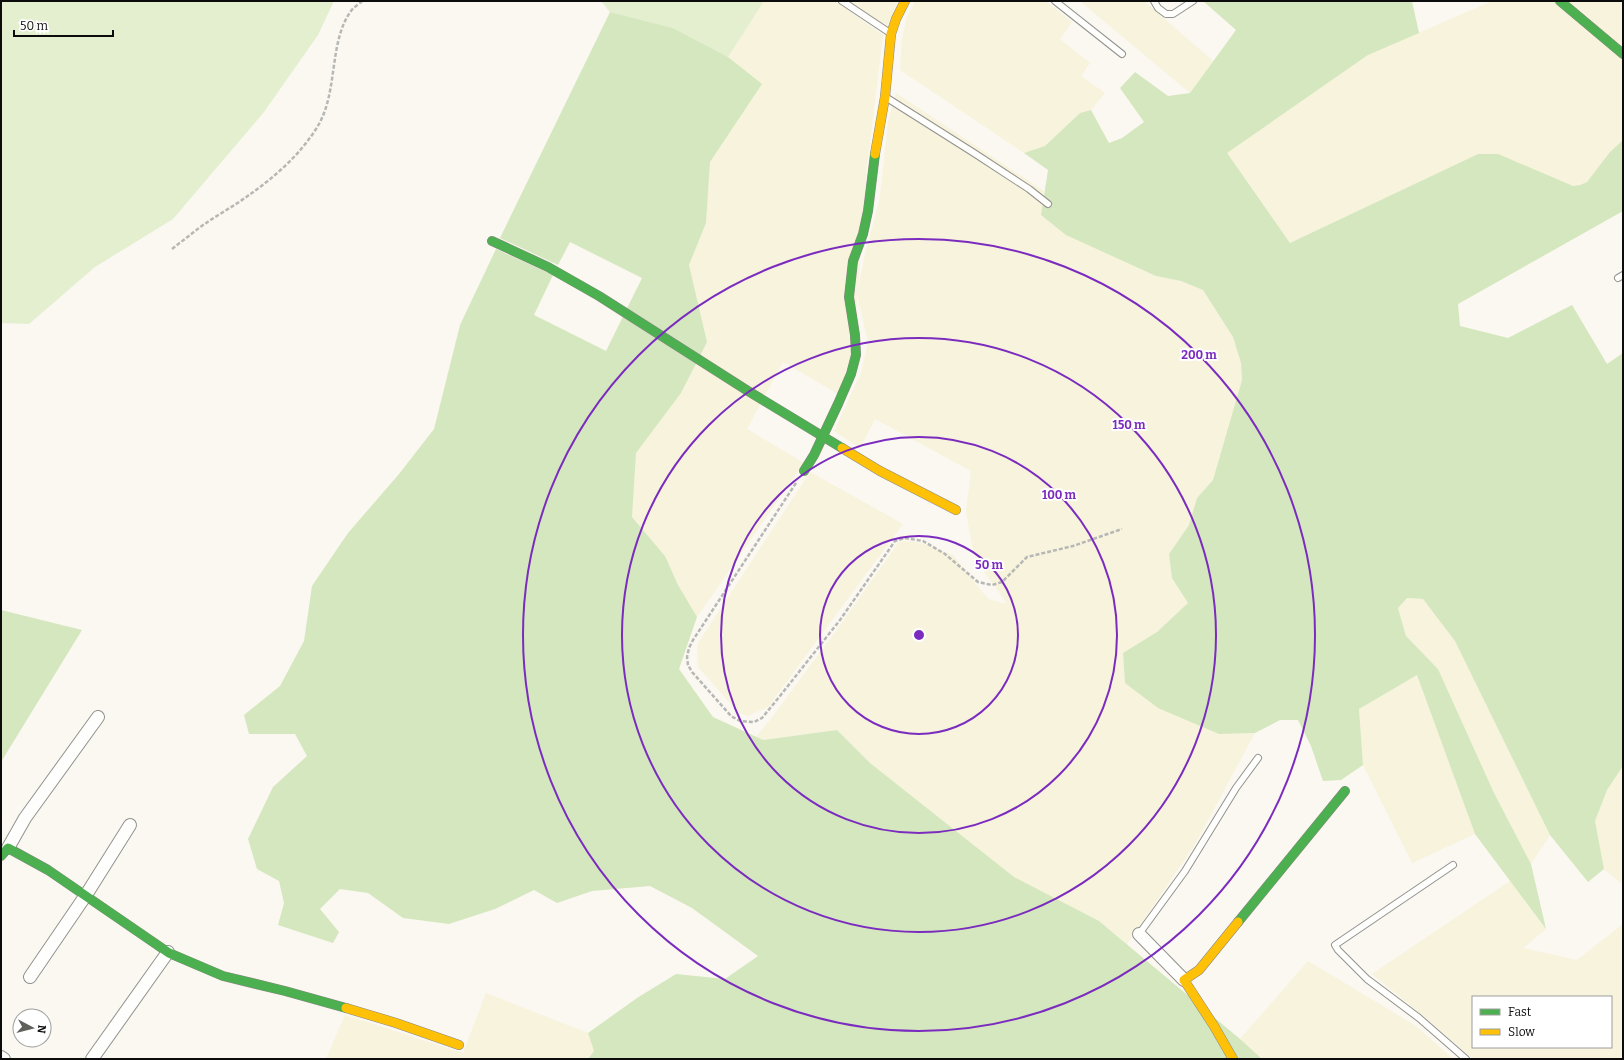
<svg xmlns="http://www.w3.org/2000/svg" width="1624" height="1060" viewBox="0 0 1624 1060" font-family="Bitter,serif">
  <rect width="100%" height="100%" fill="#faf8f0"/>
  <g fill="#f7f3dc" fill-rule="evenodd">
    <polygon points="764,1 835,1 883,35 867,167 853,352 838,394 783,362 747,429 804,463 697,617 678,585 665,556 632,517 636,452 681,393 707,342 689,265 706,223 710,162 761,85 728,57"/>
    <polygon points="848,1 898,1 886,28"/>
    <polygon points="915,1 1046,1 1072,22 1060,39 1090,63 1081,76 1105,93 1091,110 1080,113 1045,146 1024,153 900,70 902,38 907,17"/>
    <polygon points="1080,1 1144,1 1213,61 1190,93"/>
    <polygon points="1492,1 1623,1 1623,140 1610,152 1587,182 1580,185 1573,186 1478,154 1290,243 1226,153 1368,55"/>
    <polygon points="896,93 1044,191 1041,215 1156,276 1181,281 1203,290 1233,337 1241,363 1242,380 1213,480 1197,498 1189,525 1169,554 1172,578 1188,603 1157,632 1123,653 1125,683 1219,734 1255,733 1194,846 1127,944 1099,921 1014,877 870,763 837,730 763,740 756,737 770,720 838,628 899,542 908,541 921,543 953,555 988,599 1007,604 981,567 973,551 966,512 971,471 875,419 860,448 834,431 861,373 868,342 857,294 865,255 880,197 888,122"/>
    <polygon points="810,472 903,524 768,707 748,716 739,713 698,667 697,653 698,643"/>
    <polygon points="1407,598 1423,599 1455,641 1550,835 1531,864 1494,793 1438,669 1406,636 1398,607"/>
    <polygon points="1417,675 1475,834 1412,863 1363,765 1359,709"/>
    <polygon points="1623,766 1623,885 1604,869 1595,821 1607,790"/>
    <path d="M 1510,881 L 1546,929 L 1523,948 L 1577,960 L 1623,924 L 1623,1059 L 1473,1059 L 1432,1023 L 1372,974 ZM 1473,997 L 1611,997 L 1611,1047 L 1473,1047 Z"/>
    <polygon points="1308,961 1416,1026 1453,1059 1262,1059 1240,1039"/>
    <polygon points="486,993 588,1033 594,1051 588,1059 326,1059 345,1015 463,1053"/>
  </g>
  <g fill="#e4efd0">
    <polygon points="1,1 334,1 318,35 264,112 173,219 95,267 29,324 1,323"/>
    <polygon points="601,1 764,1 728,57 673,28 610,12"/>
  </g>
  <g fill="#d5e7be">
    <polygon points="1203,1 1412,1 1419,33 1368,55 1227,153 1290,243 1478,154 1498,154 1573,186 1580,185 1587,182 1610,152 1623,140 1623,211 1458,304 1460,326 1508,338 1572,305 1607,364 1623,353 1623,766 1607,790 1595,821 1604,869 1588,882 1550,835 1455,641 1423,599 1407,598 1398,608 1406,636 1438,669 1494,793 1531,864 1546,929 1475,834 1417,675 1359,709 1363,765 1341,780 1323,781 1311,746 1298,720 1280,720 1255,733 1219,734 1158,708 1125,683 1123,653 1157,632 1188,603 1172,578 1169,554 1189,525 1197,498 1213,480 1242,380 1241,363 1233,337 1203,290 1181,281 1156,276 1066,235 1041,215 1048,170 1024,153 1045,146 1080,113 1091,110 1109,143 1122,138 1144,122 1120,88 1135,72 1168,96 1190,93 1236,30"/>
    <polygon points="610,12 673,28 728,57 762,84 710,162 706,223 689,265 707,342 681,393 636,453 632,517 665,556 678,585 697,617 679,669 713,717 763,740 837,730 870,763 1014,877 1099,921 1240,1039 1262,1059 588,1059 594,1051 588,1033 637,998 676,974 725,979 758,956 692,908 650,886 592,891 557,903 534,890 495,909 449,924 403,918 368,893 340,889 320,909 339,932 333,943 278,925 284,903 279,881 257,869 248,839 273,787 307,756 295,734 249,734 244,715 280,686 304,641 312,586 348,533 399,474 434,429 460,325 496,249 553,275 534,315 606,351 642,278 570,242 558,265 500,238"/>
    <polygon points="1,610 82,630 1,762"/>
  </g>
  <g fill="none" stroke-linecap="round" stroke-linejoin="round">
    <defs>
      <g id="lane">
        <polyline points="842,1 890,33"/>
        <polyline points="1055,1 1122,54"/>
        <polyline points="1154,1 1158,8 1166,14 1173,14 1193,1"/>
        <polyline points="887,98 974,153 1029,189 1048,204"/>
        <polyline points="1618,278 1623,275"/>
        <polyline points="1453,865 1335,945 1338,950 1367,979 1419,1018 1466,1059"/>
        <polyline points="1139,934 1185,871 1236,788 1258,758"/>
      </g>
      <g id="street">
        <polyline points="8,848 25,818 98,717"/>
        <polyline points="1139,934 1184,980"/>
        <polyline points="30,977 86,895 130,825"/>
        <polyline points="1,1057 4,1059"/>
        <polyline points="92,1059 168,952"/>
      </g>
      <g id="fast">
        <polyline points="1560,1 1623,54"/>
        <polyline points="492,241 548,267 599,296 748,391 842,448"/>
        <polyline points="804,471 814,455 838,404 851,374 856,355 855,335 849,297 853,261 863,234 868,211 875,154"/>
        <polyline points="1,856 8,848 48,870 169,953 223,976 285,991 346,1008"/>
        <polyline points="1238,922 1345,791"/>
      </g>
      <g id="slow">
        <polyline points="875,154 885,97 891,34 896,19 905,1"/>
        <polyline points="842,448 880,471 956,510"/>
        <polyline points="346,1008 396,1023 459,1045"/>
        <polyline points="1233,1059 1214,1026 1184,980 1199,970 1238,922"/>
      </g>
    </defs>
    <use href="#lane" stroke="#93928f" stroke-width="8"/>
    <use href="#street" stroke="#93928f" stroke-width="14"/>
    <use href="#fast" stroke="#8a8985" stroke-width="10"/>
    <use href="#slow" stroke="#8a8985" stroke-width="10"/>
    <g stroke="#b7b7b5" stroke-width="2.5" stroke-dasharray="4 2" stroke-linecap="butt">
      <path d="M 172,249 C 181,242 190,235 199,228 C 215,216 233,207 249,195 C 275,177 303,152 319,124 C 338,90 329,41 351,11 C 354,7 359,4 362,1"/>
      <polyline points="796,483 693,640 689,648 687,657 688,665 692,672 731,716 740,721 754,722 762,718 780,696 840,620 895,541 905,538 923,541 945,554 978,582 992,585 1002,582 1027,557 1073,546 1122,529"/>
    </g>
    <use href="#lane" stroke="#fefefd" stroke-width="6"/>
    <use href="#street" stroke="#fefefd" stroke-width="12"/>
    <use href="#fast" stroke="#4caf50" stroke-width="9"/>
    <use href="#slow" stroke="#ffc107" stroke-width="9"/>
  </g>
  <g fill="none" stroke="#7b2cbf" stroke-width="2">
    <circle cx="919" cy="635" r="99"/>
    <circle cx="919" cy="635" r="198"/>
    <circle cx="919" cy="635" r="297"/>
    <circle cx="919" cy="635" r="396"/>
  </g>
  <circle cx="919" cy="635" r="6" fill="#7b2cbf" stroke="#fff" stroke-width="2"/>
  <g font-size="12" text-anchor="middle" font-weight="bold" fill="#7b2cbf" stroke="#fff" stroke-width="4" stroke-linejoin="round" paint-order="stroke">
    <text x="1199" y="359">200 m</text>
    <text x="1129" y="429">150 m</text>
    <text x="1059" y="499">100 m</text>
    <text x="989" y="569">50 m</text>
  </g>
  <rect width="1624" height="1060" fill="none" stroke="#0c0c0c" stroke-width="4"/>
  <rect x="1472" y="996" width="140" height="52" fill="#ffffff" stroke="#9e9e9e"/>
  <rect x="1480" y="1009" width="20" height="6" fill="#4caf50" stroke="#9e9e9e"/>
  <text x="1508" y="1016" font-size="12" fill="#0c0c0c">Fast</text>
  <rect x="1480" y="1029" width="20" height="6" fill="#ffc107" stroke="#9e9e9e"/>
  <text x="1508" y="1036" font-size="12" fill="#0c0c0c">Slow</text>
  <g transform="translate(32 1028) rotate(97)"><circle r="19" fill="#ffffff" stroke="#9e9e9e"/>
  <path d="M0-3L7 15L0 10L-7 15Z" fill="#5f5f5c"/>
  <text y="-6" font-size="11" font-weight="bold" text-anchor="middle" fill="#0c0c0c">N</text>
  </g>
  <path d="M14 30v6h99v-6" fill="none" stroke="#0c0c0c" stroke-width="2"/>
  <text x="20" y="30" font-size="12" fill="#0c0c0c" stroke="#ffffff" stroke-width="3" paint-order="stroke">50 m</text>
</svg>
